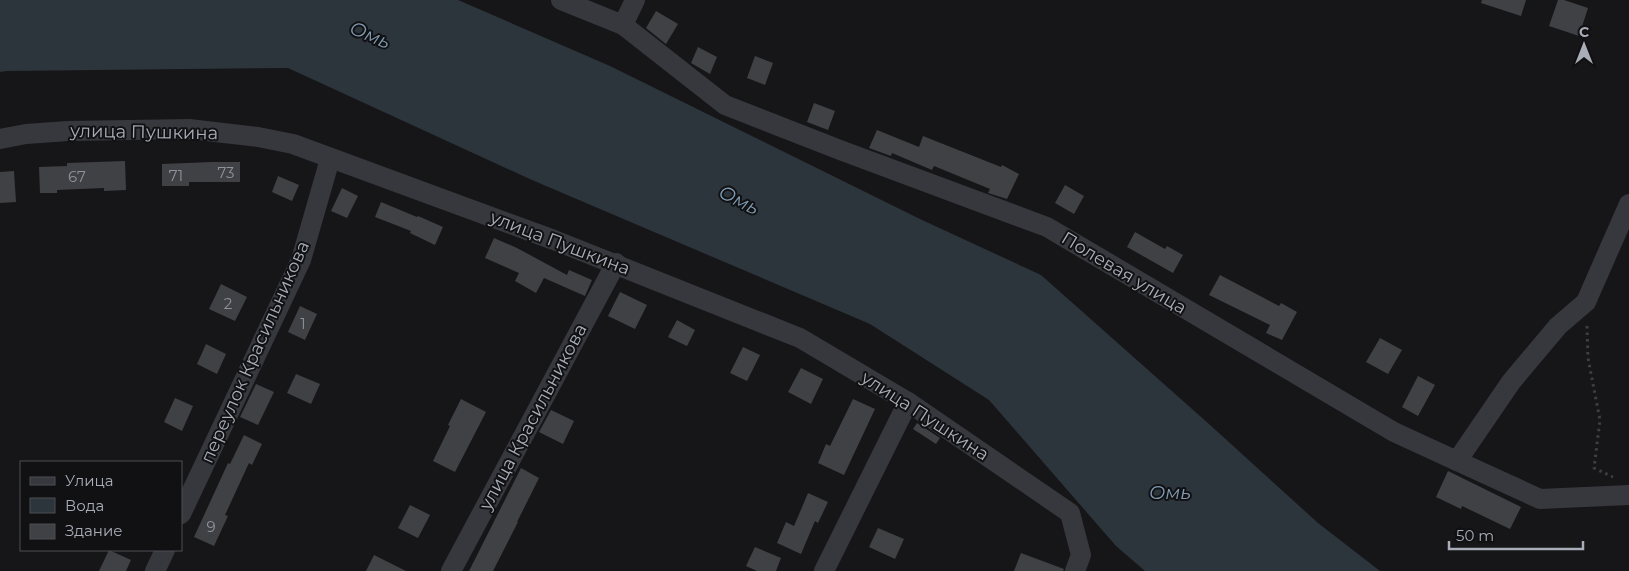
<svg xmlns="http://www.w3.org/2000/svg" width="1629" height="571" viewBox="0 0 1629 571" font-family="Montserrat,sans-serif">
  <rect width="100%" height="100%" fill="#161618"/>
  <polygon fill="#2c353c" points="0,0 458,0 610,66 920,219 1041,275 1209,424 1318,523 1380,571 1145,571 1116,546 989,400 870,324 532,180 288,68 7,71 0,72"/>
  <g fill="#404145">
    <polygon points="1482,0 1526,0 1521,16 1481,3"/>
    <polygon points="1558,0 1564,0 1588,8 1579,36 1549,26"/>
    <polygon points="656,11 678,24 666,44 646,28"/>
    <polygon points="698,47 717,57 710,74 691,63"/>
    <polygon points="755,56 773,63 765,85 747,78"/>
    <polygon points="814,103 835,111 828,130 807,122"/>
    <polygon points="877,130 919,147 923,136 1001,167 1002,165 1019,174 1007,199 988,193 990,189 934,166 932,170 892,153 891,156 869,148"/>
    <polygon points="125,161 126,190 104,191 104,188 57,190 57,193 40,193 39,167 67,166 67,163"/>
    <polygon points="212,162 240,162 240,182 189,182 189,186 162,186 162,164"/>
    <polygon points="14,171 16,202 0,203 0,172"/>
    <polygon points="278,176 299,185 292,201 272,192"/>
    <polygon points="1065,185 1084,196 1074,214 1055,203"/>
    <polygon points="342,188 358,196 347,218 331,211"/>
    <polygon points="381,202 417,217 418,216 443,227 435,245 410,233 411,231 375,217"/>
    <polygon points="1135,232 1165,249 1167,246 1183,255 1173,273 1127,247"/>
    <polygon points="494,238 517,248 567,275 569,270 592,280 585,296 544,278 536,293 515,281 519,273 485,258"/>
    <polygon points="1220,275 1279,306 1281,303 1297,312 1282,340 1266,333 1270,325 1209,295"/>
    <polygon points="221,284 247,297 235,321 209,309"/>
    <polygon points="620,292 647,305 635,329 608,316"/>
    <polygon points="300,306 317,314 305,340 288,332"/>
    <polygon points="677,320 695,330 687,346 668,337"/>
    <polygon points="1380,338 1402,350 1388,374 1366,362"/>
    <polygon points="206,344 226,354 217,374 197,364"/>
    <polygon points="743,347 760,355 747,381 730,373"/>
    <polygon points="801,368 823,379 811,404 788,392"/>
    <polygon points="296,374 320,384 311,404 287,393"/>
    <polygon points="1418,376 1435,385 1418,416 1402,407"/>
    <polygon points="256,384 274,392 258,425 240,417"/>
    <polygon points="175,398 193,406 182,431 164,422"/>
    <polygon points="461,399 486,412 455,472 433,461 450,426 448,425"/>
    <polygon points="853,399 875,409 844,475 818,463 826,444 830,446"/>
    <polygon points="551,410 574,421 563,444 539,432"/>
    <polygon points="917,423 940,438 936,444 913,429"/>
    <polygon points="244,435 262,444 252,465 249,463 225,515 228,516 214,546 194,537 228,463 230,464"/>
    <polygon points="521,468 539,478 517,522 518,522 493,571 469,571"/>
    <polygon points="1448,471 1521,507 1510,529 1462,506 1461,509 1436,497"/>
    <polygon points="808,493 828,502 818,523 815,521 801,554 777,543 786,522 794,526"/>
    <polygon points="410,505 430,515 418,538 398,528"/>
    <polygon points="878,528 904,539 895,559 869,547"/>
    <polygon points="755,547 781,558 776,571 757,571 746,566"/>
    <polygon points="109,550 131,560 126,571 99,571"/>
    <polygon points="1021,553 1064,569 1063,571 1014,571"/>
    <polygon points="374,555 406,571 366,571"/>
  </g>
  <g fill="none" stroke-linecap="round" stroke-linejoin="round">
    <polyline stroke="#3d3f44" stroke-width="3" stroke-dasharray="2.5 4" stroke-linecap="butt" points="1587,326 1588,358 1600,420 1594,468 1613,477"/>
    <g stroke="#37383d" stroke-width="20">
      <polyline points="561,0 623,25 725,105 840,150 1047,227 1394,432 1457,461 1540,499 1629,495"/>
      <polyline points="623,25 635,0"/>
      <polyline points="0,139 26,134 68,131 189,129 258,137 293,144 554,240 800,338 908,402 1070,513 1081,555 1075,571"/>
      <polyline points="1457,461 1511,382 1558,326 1586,302 1629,204"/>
      <polyline points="181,514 301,260 330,159"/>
      <polyline points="155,571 165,550"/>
      <polyline points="451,571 616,263"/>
      <polyline points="824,571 908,402"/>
    </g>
  </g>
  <g text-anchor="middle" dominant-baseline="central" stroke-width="4" stroke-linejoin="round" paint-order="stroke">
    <g font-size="15" fill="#8e929b">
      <text x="226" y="172">73</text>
      <text x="176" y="175">71</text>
      <text x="77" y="176">67</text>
      <text x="228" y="303">2</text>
      <text x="303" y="323">1</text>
      <text x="211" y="526">9</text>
    </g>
    <g font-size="18" fill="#a8adb8" stroke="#111113">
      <text transform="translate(144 132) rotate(1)">улица Пушкина</text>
      <text transform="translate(560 243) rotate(21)">улица Пушкина</text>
      <text transform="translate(1124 273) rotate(31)">Полевая улица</text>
      <text transform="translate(255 352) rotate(-66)">переулок Красильникова</text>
      <text transform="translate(925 416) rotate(33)">улица Пушкина</text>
      <text transform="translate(533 417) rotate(-62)">улица Красильникова</text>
    </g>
    <g font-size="19" font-style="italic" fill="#7f9bb3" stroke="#111113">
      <text transform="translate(370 35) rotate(23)">Омь</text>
      <text transform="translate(739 200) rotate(27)">Омь</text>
      <text x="1170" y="492">Омь</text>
    </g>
  </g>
  <rect x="20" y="461" width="162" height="90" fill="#111113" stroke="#4d4f55"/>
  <rect x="30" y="477" width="25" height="8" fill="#37383d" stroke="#4d4f55"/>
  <text x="65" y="486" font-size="15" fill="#a8adb8">Улица</text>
  <rect x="30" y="498" width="25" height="15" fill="#2c353c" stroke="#4d4f55"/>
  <text x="65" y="511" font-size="15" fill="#a8adb8">Вода</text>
  <rect x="30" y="524" width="25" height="15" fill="#404145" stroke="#4d4f55"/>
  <text x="65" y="536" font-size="15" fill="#a8adb8">Здание</text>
  <g transform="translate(1584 45)" stroke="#111113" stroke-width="4" paint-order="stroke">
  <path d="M0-4L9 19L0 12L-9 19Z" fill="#a8adb8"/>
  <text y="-8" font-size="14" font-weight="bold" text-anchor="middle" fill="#a8adb8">С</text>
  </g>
  <path d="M1449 541v8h134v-8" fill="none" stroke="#a8adb8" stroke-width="2.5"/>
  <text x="1456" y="541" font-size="15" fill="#a8adb8" stroke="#111113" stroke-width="4" paint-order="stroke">50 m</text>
</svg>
